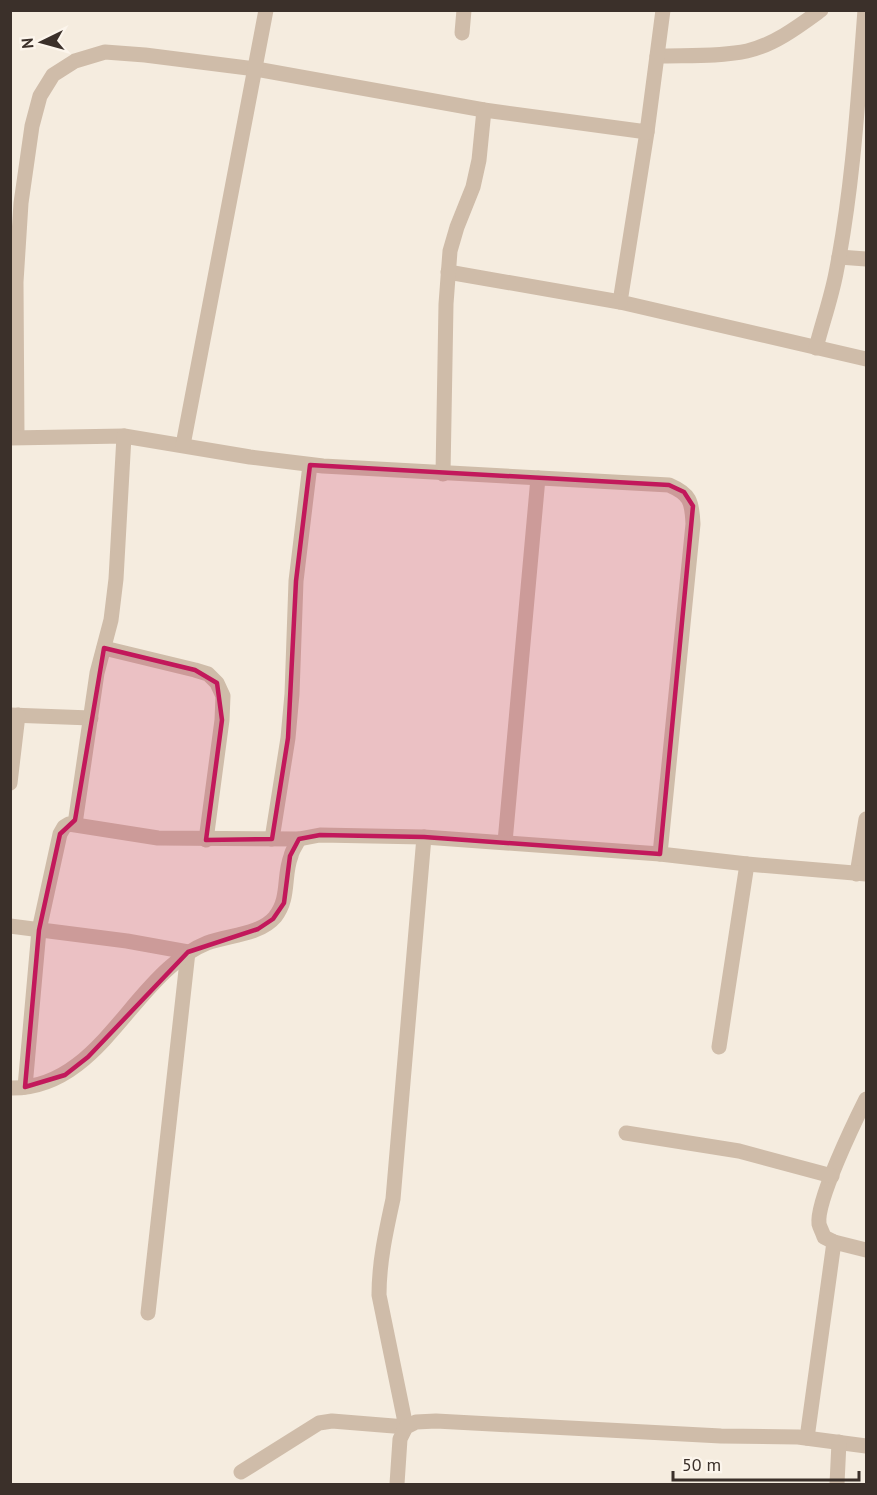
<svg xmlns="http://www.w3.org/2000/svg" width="877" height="1495" viewBox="0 0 877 1495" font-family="'PT Sans',sans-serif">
  <rect width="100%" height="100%" fill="#f5ecdf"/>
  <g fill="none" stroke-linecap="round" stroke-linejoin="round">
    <g stroke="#cfbca9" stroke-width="15">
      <polyline points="462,33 464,10"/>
      <path d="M 657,56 C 687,55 718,57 747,51 C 774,45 799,26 821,10"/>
      <polyline points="647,132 620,302 866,359"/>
      <polyline points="839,257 866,259"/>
      <polyline points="448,272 620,302"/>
      <path d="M 816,348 C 822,324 831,299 836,273 C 853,187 858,99 865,10"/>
      <polyline points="17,437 16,282 21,203 32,126 40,96 53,75 75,61 105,52 145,55 256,69 484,110 647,132 663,10"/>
      <path d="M 10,438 L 124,436 L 250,457 L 323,466 L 669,485 C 690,494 692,501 693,524 L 660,854"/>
      <polyline points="183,445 266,10"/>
      <polyline points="443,474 446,304 450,251 457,227 473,187 479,160 484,110"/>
      <polyline points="104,648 195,670 208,674 217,683 223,696 222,720 206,840"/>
      <polyline points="10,715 91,718"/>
      <polyline points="10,783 18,715"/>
      <polyline points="75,824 97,673 111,620 116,579 124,436"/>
      <polyline points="272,839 288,738 292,694 296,581 310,465"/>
      <polyline points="505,842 538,478"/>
      <polyline points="857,874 866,819"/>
      <polyline points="10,926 127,941 188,952 148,1313"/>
      <polyline points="719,1047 747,864"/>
      <polyline points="25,1087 39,930 60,834 64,827 69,824 158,838 299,839 320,835 424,837 660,854 747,864 866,874"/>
      <path d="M 10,1088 C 85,1090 120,1011 169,968 C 181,957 192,949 207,943 C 228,935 260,935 275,917 C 290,898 283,876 291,856 C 292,850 297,844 299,839"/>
      <path d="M 866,1099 C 855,1121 816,1201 819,1224 C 820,1228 823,1233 824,1237 L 834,1242 L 866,1250"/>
      <polyline points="626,1133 739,1151 832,1176"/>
      <polyline points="807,1438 834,1242"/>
      <path d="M 241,1472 L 319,1423 L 332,1421 L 406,1427 L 379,1295 C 379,1262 386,1231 393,1199 L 424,837"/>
      <polyline points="397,1484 400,1439 406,1427 416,1422 436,1421 721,1436 798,1437 866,1446"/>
      <polyline points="837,1484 839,1442"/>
    </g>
  </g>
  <path fill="#c2185b" fill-opacity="0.2" stroke="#c2185b" stroke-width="4.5" stroke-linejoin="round" d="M 310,465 L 669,485 L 684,492 L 693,506 L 660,854 L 424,837 L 320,835 L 299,839 L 290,856 L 284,903 L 273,919 L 258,929 L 188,952 L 88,1057 L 65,1075 L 25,1087 L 39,930 L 60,834 L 75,820 L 104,648 L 195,670 L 217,683 L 222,720 L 206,840 L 272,839 L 288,738 L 296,581 Z"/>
  <rect width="877" height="1495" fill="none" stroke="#3b302a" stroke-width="24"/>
  <g transform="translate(42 42) rotate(265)" stroke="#fcf5ec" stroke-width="4.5" paint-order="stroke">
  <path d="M0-4.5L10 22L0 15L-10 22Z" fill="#3b302a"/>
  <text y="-9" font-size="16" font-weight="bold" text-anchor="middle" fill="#3b302a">N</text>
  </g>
  <path d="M673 1471v9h186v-9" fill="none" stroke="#3b302a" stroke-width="3"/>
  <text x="682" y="1471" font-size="18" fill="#3b302a" stroke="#fcf5ec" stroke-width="4.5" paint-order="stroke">50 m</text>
</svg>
